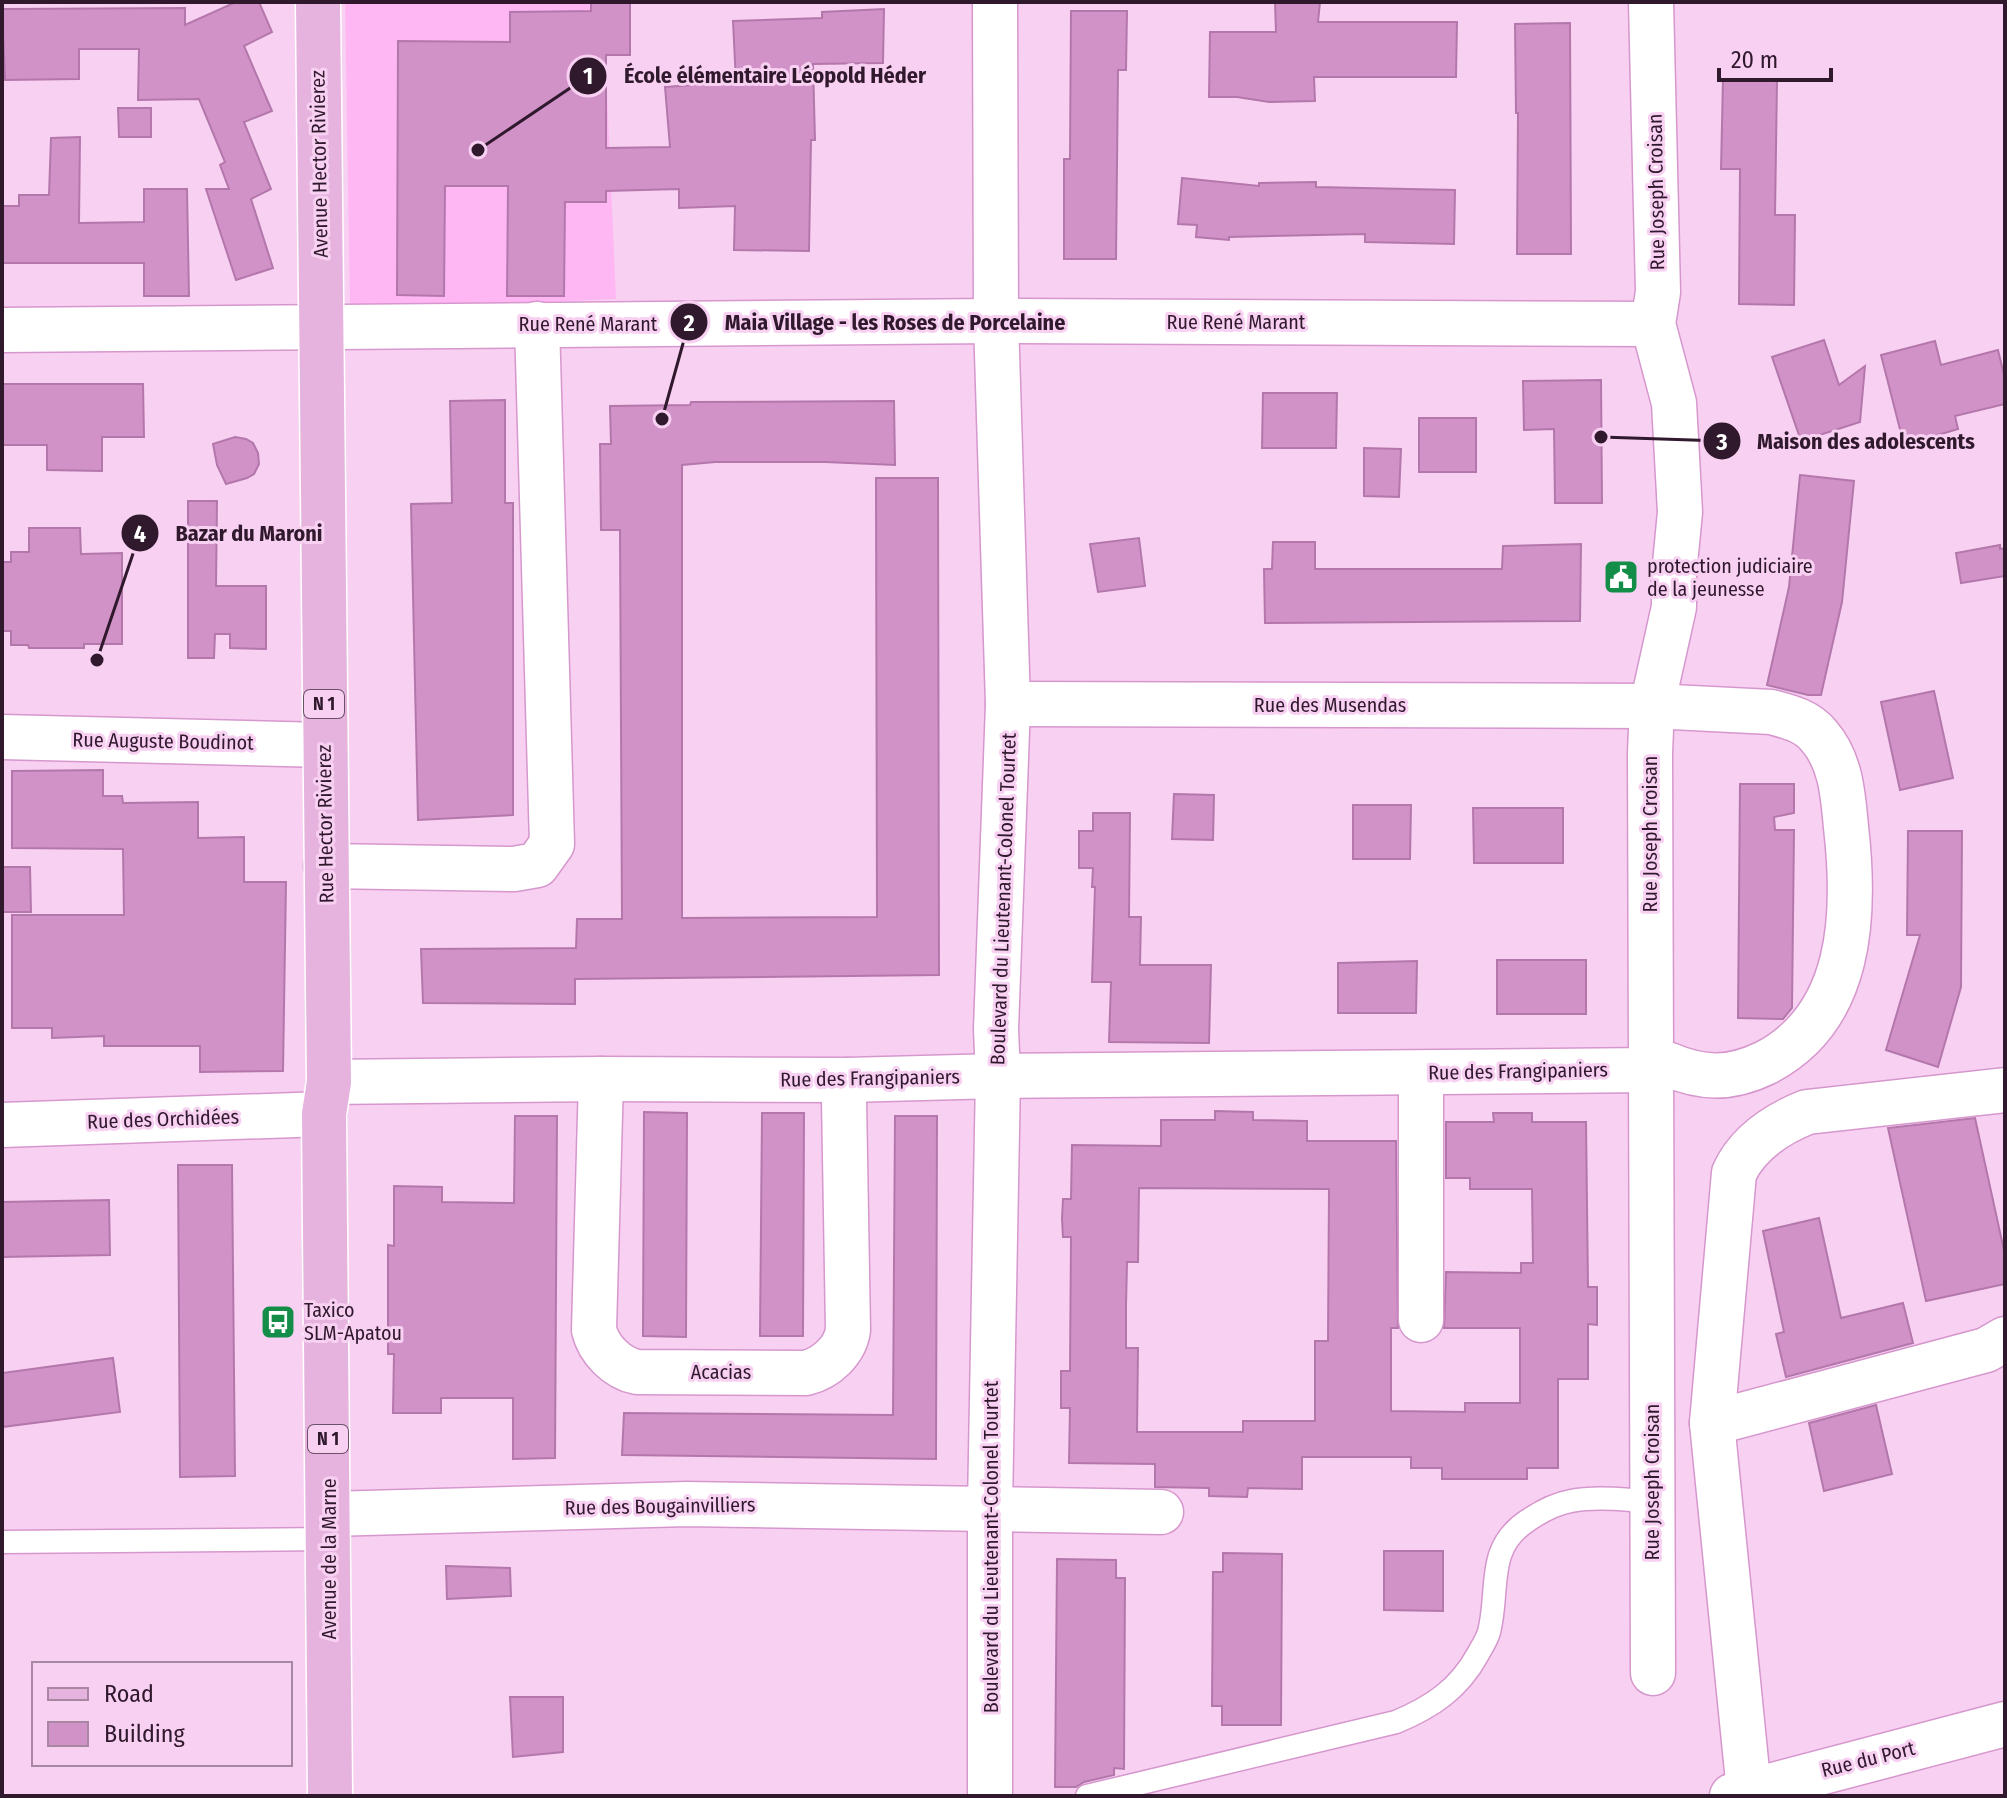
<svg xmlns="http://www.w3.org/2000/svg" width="2007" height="1798" viewBox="0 0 2007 1798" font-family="'Fira Sans Condensed',sans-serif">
  <rect width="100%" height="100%" fill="#f8d1f2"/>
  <polygon fill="#ffb7f4" points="345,2 603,2 616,299 350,311"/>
  <g fill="#d192c8" stroke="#b477ab" stroke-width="2" fill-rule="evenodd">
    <polygon points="236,2 259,2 272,32 244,46 272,111 244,122 271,189 251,199 273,268 236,280 206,189 229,189 220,165 225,162 199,99 138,100 139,49 79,49 79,79 5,80 2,9 185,8 185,25"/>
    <polygon points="591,2 630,2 630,55 606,55 606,148 670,147 665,87 736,82 733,21 822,18 822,12 884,9 883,63 813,64 815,140 811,140 809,251 734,250 735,206 679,208 679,189 606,191 606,202 565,202 564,296 507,296 508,186 445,186 444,296 397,295 398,41 510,42 510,12 591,11"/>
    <polygon points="1275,2 1320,2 1318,22 1457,22 1456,77 1314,77 1315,101 1269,102 1237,97 1209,97 1210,32 1276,32"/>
    <polygon points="1071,11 1127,11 1126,70 1118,70 1116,259 1064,259 1064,159 1070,159"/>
    <polygon points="1570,23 1571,254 1517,254 1518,113 1516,113 1515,24"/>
    <polygon points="1723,79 1777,80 1775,215 1795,215 1794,305 1739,304 1740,169 1721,169"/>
    <polygon points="118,108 151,108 151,137 119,137"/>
    <polygon points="80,137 79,223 144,222 144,189 187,189 189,296 144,296 144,263 2,263 2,206 19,206 19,195 49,195 51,138"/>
    <polygon points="1182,178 1259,186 1259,183 1316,182 1316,187 1455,190 1454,244 1365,242 1365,234 1229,237 1229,240 1196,237 1197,225 1178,224"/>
    <polygon points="1824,340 1839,385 1865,366 1860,422 1801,441 1772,357"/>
    <polygon points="1935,341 1941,365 1998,350 2005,379 2005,404 1955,416 1958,429 1904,445 1881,355"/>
    <polygon points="1601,380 1602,503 1555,503 1554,429 1524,430 1523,381"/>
    <polygon points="2,384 143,384 144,437 102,437 102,471 47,470 47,445 2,445"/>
    <polygon points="1263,393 1337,393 1336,448 1262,448"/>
    <polygon points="505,400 505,503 513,503 513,815 418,820 411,504 452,503 450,401"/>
    <polygon points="894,401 895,465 825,462 715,462 682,465 682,918 877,917 876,478 938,478 939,975 575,979 575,1004 423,1003 421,949 576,948 577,919 622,919 620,530 601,530 600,444 611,444 610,406 690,405 691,402"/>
    <rect x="1419" y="418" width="57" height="54"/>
    <polygon points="235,437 246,439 253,443 258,453 259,464 254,474 247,478 226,484 217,465 213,444"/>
    <polygon points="1364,448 1401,449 1399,497 1364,496"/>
    <polygon points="1800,475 1854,481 1842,602 1821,695 1808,695 1767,685 1789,587"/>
    <polygon points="188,501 217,501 216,586 266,586 266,649 230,648 230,634 215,634 214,658 188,658"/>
    <polygon points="29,528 80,528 81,554 122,553 122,644 84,644 84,648 29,648 28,645 11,645 11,631 2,631 2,562 11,562 11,552 29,552"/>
    <polygon points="1139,538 1145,586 1098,592 1090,544"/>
    <polygon points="1273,542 1315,542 1315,569 1502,569 1503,546 1581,544 1580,621 1265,623 1264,569 1272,569"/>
    <polygon points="2000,545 2000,549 2005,548 2005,576 1961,583 1956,553"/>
    <polygon points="1934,691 1953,778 1900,790 1881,702"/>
    <polygon points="103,770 103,796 122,796 123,803 198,802 198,838 244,837 244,882 286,882 283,1071 200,1072 200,1046 104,1046 104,1036 52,1038 52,1028 12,1028 12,915 124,915 123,849 12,848 12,771"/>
    <polygon points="1740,784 1794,784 1794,813 1774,817 1775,830 1794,830 1792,1008 1783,1019 1738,1018"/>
    <polygon points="1174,794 1214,795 1213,840 1172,839"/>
    <polygon points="1353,805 1411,805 1410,859 1353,859"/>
    <polygon points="1473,808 1563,808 1563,863 1474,863"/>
    <polygon points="1093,813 1130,813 1129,917 1141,917 1140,965 1211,965 1209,1043 1109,1042 1111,982 1092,982 1095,887 1092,887 1093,868 1079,868 1079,831 1093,831"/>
    <polygon points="1908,831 1962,831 1961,987 1938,1067 1886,1050 1920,935 1907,935"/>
    <polygon points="2,867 30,867 31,912 2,912"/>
    <rect x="1497" y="960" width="89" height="54"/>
    <polygon points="1417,961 1416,1013 1338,1013 1338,963"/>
    <path d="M 1215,1111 L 1253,1112 L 1253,1120 L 1307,1121 L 1307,1141 L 1396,1141 L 1398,1328 L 1391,1328 L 1391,1411 L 1465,1412 L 1465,1403 L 1520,1403 L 1520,1328 L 1444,1328 L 1446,1272 L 1521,1273 L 1521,1263 L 1533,1263 L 1532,1189 L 1470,1189 L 1470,1178 L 1446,1178 L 1446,1122 L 1494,1122 L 1493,1113 L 1532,1113 L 1532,1122 L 1586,1122 L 1588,1287 L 1597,1287 L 1597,1325 L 1588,1324 L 1588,1379 L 1558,1379 L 1558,1468 L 1527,1468 L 1527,1479 L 1442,1479 L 1442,1468 L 1411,1468 L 1411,1457 L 1302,1457 L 1302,1489 L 1248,1488 L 1247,1497 L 1209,1496 L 1209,1488 L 1155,1487 L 1155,1464 L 1069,1463 L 1070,1408 L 1061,1408 L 1061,1371 L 1070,1371 L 1071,1237 L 1063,1237 L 1062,1219 L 1063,1199 L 1071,1199 L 1072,1145 L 1161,1146 L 1161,1120 L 1215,1120 ZM 1139,1188 L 1329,1189 L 1328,1341 L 1315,1341 L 1315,1421 L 1243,1421 L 1243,1432 L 1137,1432 L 1138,1348 L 1126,1348 L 1126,1306 L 1127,1262 L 1138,1262 Z"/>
    <polygon points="644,1112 687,1113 686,1337 643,1336"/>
    <polygon points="762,1113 804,1113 803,1336 760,1336"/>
    <polygon points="515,1116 557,1116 555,1458 513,1459 513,1398 441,1398 441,1413 393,1413 394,1354 388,1354 388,1245 394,1246 394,1186 442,1187 442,1202 514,1203"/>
    <polygon points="895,1116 937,1116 936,1459 622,1455 624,1413 893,1415"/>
    <polygon points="1975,1118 2005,1255 2005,1284 1926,1301 1888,1128"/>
    <polygon points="178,1165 232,1165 235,1476 180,1477"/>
    <polygon points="109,1200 110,1255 2,1257 2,1202"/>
    <polygon points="1819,1218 1841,1318 1903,1303 1913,1343 1786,1377 1776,1334 1784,1332 1763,1231"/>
    <polygon points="113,1358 120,1412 2,1427 2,1373"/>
    <polygon points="1876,1405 1892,1474 1824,1491 1809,1423"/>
    <polygon points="1384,1551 1443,1551 1443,1611 1384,1610"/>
    <polygon points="1223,1553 1282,1554 1281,1725 1222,1725 1222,1706 1212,1706 1213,1572 1223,1572"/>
    <polygon points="1057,1559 1116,1560 1116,1578 1125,1578 1124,1769 1114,1768 1114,1775 1084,1782 1076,1787 1055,1787"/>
    <polygon points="446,1566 510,1568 511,1596 447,1599"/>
    <polygon points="510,1697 563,1697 563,1752 513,1757"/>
  </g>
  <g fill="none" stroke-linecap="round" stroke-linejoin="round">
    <defs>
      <g id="service">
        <polyline points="2,1542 329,1539"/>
        <path d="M 1087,1796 L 1396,1722 C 1432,1707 1459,1689 1478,1654 C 1482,1647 1487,1639 1489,1632 C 1500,1589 1485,1549 1527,1521 C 1540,1512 1555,1504 1571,1501 C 1597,1496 1625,1500 1651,1501"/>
      </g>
      <g id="minor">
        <polyline points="1651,2 1658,292 1653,324 1674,403 1680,512 1674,574 1674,607 1652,706 1650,753 1653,1673"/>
        <polyline points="2,330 996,321 1653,324"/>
        <polyline points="2,737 324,745"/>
        <polyline points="326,866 514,869 537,865 552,844 537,324"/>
        <path d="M 601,1079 L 594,1330 C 599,1350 617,1368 637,1372 L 806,1373 C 826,1368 845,1351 848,1330 L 844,1099 L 847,1080"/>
        <path d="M 329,1082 L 601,1079 L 847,1080 L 998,1076 L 1650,1070 L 1667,1064 C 1702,1079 1730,1080 1765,1063 C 1853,1018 1856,914 1846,827 C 1843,795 1841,761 1819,736 C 1807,721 1790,717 1771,712 L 1652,706 L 1008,704"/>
        <polyline points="2,1125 324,1114"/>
        <polyline points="1421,1320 1421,1073"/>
        <polyline points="1712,1423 1986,1350 2005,1339"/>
        <polyline points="329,1514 687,1504 1161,1512"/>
        <path d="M 1749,1791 L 1712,1423 L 1734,1173 C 1748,1143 1777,1124 1807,1112 L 2005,1090"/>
        <polyline points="990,1796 990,1507 998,1076 996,1029 1008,704 996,321 995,2"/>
      </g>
      <polyline id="tertiary" points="1732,1796 2005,1724"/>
      <polyline id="primary" points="318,2 329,1082 324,1114 330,1796"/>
    </defs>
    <use href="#service" stroke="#d697cd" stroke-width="25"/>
    <use href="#minor" stroke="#d697cd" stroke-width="47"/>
    <use href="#tertiary" stroke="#d697cd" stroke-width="47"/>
    <use href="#primary" stroke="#fff" stroke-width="47"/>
    <use href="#service" stroke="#fff" stroke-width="22"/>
    <use href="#minor" stroke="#fff" stroke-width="44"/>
    <use href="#tertiary" stroke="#fff" stroke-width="44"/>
    <use href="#primary" stroke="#e6b3df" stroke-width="44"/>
  </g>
  <defs>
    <symbol id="civic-square" viewBox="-11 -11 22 22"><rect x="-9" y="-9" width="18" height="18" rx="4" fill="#148d48" stroke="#f8d1f2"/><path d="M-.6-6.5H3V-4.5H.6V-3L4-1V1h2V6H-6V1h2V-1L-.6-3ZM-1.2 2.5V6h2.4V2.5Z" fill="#fff"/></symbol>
    <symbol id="bus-square" viewBox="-11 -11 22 22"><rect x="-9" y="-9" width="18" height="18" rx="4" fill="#148d48" stroke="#f8d1f2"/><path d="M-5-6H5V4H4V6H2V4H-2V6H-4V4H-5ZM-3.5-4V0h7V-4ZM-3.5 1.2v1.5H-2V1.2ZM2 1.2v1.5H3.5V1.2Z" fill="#fff"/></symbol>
  </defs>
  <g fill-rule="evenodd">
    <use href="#civic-square" x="1601" y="557" width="40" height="40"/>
    <use href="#bus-square" x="258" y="1302" width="40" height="40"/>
  </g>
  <g text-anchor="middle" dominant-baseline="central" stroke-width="6" stroke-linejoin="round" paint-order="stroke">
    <g fill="#f8d1f2" stroke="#6c5068" stroke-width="2">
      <rect x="304" y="690" width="40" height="28" rx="6"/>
      <rect x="308" y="1425" width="40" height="28" rx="6"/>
    </g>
    <g font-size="18" font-weight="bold" fill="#30182d">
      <text x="324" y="704">N 1</text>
      <text x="328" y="1439">N 1</text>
    </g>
    <g font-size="20" fill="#30182d" stroke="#f8d1f2">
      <text transform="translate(319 164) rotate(-91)">Avenue Hector Rivierez</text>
      <text transform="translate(1656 192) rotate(-91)">Rue Joseph Croisan</text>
      <text x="1236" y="322">Rue René Marant</text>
      <text x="588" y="324">Rue René Marant</text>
      <text x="1330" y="705">Rue des Musendas</text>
      <text transform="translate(163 741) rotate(1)">Rue Auguste Boudinot</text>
      <text transform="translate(325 824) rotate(-91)">Rue Hector Rivierez</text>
      <text transform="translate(1650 834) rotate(-90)">Rue Joseph Croisan</text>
      <text transform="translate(1003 899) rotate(-88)">Boulevard du Lieutenant-Colonel Tourtet</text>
      <text transform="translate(1518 1071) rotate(-1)">Rue des Frangipaniers</text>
      <text transform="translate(870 1078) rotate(-1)">Rue des Frangipaniers</text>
      <text transform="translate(163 1119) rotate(-2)">Rue des Orchidées</text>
      <text x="721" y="1372">Acacias</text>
      <text transform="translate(1652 1482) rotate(-90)">Rue Joseph Croisan</text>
      <text transform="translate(660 1506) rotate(-1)">Rue des Bougainvilliers</text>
      <text transform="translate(991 1547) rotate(-90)">Boulevard du Lieutenant-Colonel Tourtet</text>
      <text transform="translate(329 1559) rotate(-90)">Avenue de la Marne</text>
      <text transform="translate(1868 1759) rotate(-14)">Rue du Port</text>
    </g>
    <g font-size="20" fill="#30182d" stroke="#f8d1f2" text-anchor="start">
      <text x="1647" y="566">protection judiciaire<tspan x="1647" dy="23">de la jeunesse</tspan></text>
      <text x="304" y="1310">Taxico<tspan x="304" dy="23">SLM-Apatou</tspan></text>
    </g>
  </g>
  <path fill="none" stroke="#30182d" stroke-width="3" d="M478 150L588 76M662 419L689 322M1601 437L1722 441M97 660L140 533"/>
  <g fill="#30182d" stroke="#f8d1f2" stroke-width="3">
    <circle cx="478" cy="150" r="8"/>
    <circle cx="662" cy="419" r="8"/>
    <circle cx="1601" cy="437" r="8"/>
    <circle cx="97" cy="660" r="8"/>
    <circle cx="588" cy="76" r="20"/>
    <circle cx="689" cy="322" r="20"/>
    <circle cx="1722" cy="441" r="20"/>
    <circle cx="140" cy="533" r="20"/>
  </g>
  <g font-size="24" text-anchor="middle" font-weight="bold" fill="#fff">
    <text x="588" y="84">1</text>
    <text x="689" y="331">2</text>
    <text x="1722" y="450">3</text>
    <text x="140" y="542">4</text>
  </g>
  <g font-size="22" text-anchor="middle" font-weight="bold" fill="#30182d" stroke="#f8d1f2" stroke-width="6" stroke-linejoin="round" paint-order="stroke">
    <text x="775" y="83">École élémentaire Léopold Héder</text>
    <text x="895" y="330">Maia Village - les Roses de Porcelaine</text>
    <text x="1866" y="449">Maison des adolescents</text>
    <text x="249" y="541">Bazar du Maroni</text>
  </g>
  <rect width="2007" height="1798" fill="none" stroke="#30182d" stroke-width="8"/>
  <rect x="32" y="1662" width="260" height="104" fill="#f8d1f2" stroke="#a887a3" stroke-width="2"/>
  <rect x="48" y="1688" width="40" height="12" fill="#e6b3df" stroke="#a887a3" stroke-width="2"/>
  <text x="104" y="1702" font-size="24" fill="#30182d">Road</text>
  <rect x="48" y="1722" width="40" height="24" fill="#d192c8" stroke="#a887a3" stroke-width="2"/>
  <text x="104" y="1742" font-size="24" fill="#30182d">Building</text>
  <path d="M1719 68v12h112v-12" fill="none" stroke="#30182d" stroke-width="4"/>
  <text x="1731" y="68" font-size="24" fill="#30182d" stroke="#f8d1f2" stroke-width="6" paint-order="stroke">20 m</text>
</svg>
